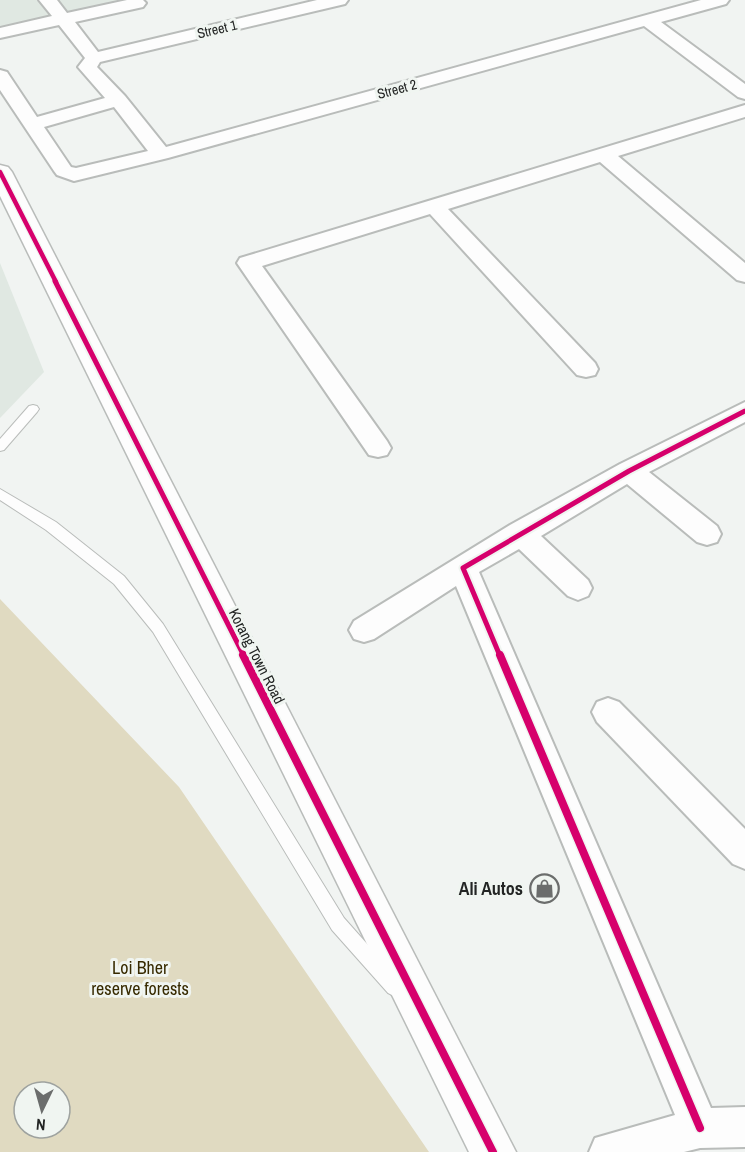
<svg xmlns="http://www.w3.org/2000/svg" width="745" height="1152" viewBox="0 0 745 1152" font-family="'Archivo Narrow',sans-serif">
  <rect width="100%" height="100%" fill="#f1f4f2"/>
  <g fill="#e0e8e2">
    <polygon points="0,0 136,0 0,29"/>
    <polygon points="0,263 44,372 0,418"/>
  </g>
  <path fill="#e0dac1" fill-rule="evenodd" d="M 0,599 L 179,787 L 429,1152 L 0,1152 ZM 24,1092 L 60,1092 L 60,1128 L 24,1128 Z"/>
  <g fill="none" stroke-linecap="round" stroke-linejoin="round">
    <defs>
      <g id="lane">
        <polygon points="33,405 37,406 39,409 37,412 4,450 0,451 0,439 29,406"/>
        <polygon points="0,489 56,522 124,576 163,624 344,918 400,981 403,987 400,993 394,996 388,993 332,930 153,632 114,584 46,530 0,500"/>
      </g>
      <g id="street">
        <path d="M 39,0 L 57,0 L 67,13 L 127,0 L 143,0 L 146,3 L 143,7 L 75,22 L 98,52 L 317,0 L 348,0 L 345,4 L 100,62 L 97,67 L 125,96 L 166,147 L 701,0 L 729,0 L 726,4 L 661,22 L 745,84 L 745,99 L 738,97 L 644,26 L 168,158 L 74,181 L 57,175 L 54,171 L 0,90 L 0,70 L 7,72 L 37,117 L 105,98 L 78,67 L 85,58 L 59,25 L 0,38 L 0,28 L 52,16 ZM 114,107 L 148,151 L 76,168 L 71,167 L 44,127 Z"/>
        <polygon points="745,105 745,117 618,156 745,263 745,282 737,280 600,162 448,209 595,363 598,369 595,375 586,377 577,375 430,214 262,266 387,441 391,448 387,455 378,457 369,455 237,263 240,258"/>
        <polygon points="745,402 745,422 649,472 717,526 721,534 717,542 707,545 697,542 627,484 541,536 588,580 592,588 588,596 578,600 568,596 519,549 479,572 711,1108 745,1107 745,1147 700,1148 684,1152 589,1152 595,1138 675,1115 456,586 374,639 364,642 354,639 349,630 354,621 510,525 620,464"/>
        <polygon points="608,698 619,702 745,829 745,869 733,864 597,722 592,712 597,702"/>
      </g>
      <polygon id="secondary" points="0,165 8,167 12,172 516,1152 469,1152 0,196"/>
    </defs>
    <use href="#lane" stroke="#b9bcba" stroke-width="2"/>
    <use href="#street" stroke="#b9bcba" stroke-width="4"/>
    <use href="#secondary" stroke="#b9bcba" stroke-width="3"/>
    <use href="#lane" fill="#fdfdfd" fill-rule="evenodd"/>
    <use href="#street" fill="#fdfdfd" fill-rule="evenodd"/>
    <use href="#secondary" fill="#fdfdfd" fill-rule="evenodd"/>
    <defs>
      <polyline id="cycleway-far2" points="0,172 56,282"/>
      <g id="cycleway-far1">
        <polyline points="55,281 244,656"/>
        <polyline points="500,656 463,568 629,471 745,411"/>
      </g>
      <g id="cycleway">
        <polyline points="243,655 493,1152"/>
        <polyline points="500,655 700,1128"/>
      </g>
    </defs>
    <use href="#cycleway-far2" stroke="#f0f5f1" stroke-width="7"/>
    <use href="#cycleway-far1" stroke="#f0f5f1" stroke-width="9"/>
    <use href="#cycleway" stroke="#f0f5f1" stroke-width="11"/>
    <use href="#cycleway-far2" stroke="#d6006c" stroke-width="4.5"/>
    <use href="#cycleway-far1" stroke="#d6006c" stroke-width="5"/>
    <use href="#cycleway" stroke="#d6006c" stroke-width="8"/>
  </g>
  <defs>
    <symbol id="shop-ring" viewBox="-11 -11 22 22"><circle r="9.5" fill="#f0f5f1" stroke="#6b6d6c" stroke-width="1.5"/><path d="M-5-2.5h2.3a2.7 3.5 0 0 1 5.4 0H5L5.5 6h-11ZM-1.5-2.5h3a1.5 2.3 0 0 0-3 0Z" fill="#6b6d6c"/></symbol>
  </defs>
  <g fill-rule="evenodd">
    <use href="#shop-ring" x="528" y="872" width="33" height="33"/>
  </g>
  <g text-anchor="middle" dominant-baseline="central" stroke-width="6" stroke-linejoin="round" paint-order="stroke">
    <g font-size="14" fill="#232524" stroke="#f0f5f1">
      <text transform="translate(217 29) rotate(-13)">Street 1</text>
      <text transform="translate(397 89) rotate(-15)">Street 2</text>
    </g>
    <g font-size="15" fill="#232524" stroke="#f0f5f1">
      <text transform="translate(257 656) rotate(63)">Korang Town Road</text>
    </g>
    <g font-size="18" font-weight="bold" fill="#232524" stroke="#f0f5f1" text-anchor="end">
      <text x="523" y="888">Ali Autos</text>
    </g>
    <g font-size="18" fill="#372a00" stroke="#f0f5f1">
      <text x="140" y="967">Loi Bher<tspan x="140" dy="21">reserve forests</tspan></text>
    </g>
  </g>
  <g transform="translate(42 1110) rotate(185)"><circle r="28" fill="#f0f5f1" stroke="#9ea29f" stroke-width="1.5"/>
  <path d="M0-4.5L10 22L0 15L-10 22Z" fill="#6b6d6c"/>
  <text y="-9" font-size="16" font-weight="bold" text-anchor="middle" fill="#232524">N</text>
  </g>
</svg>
